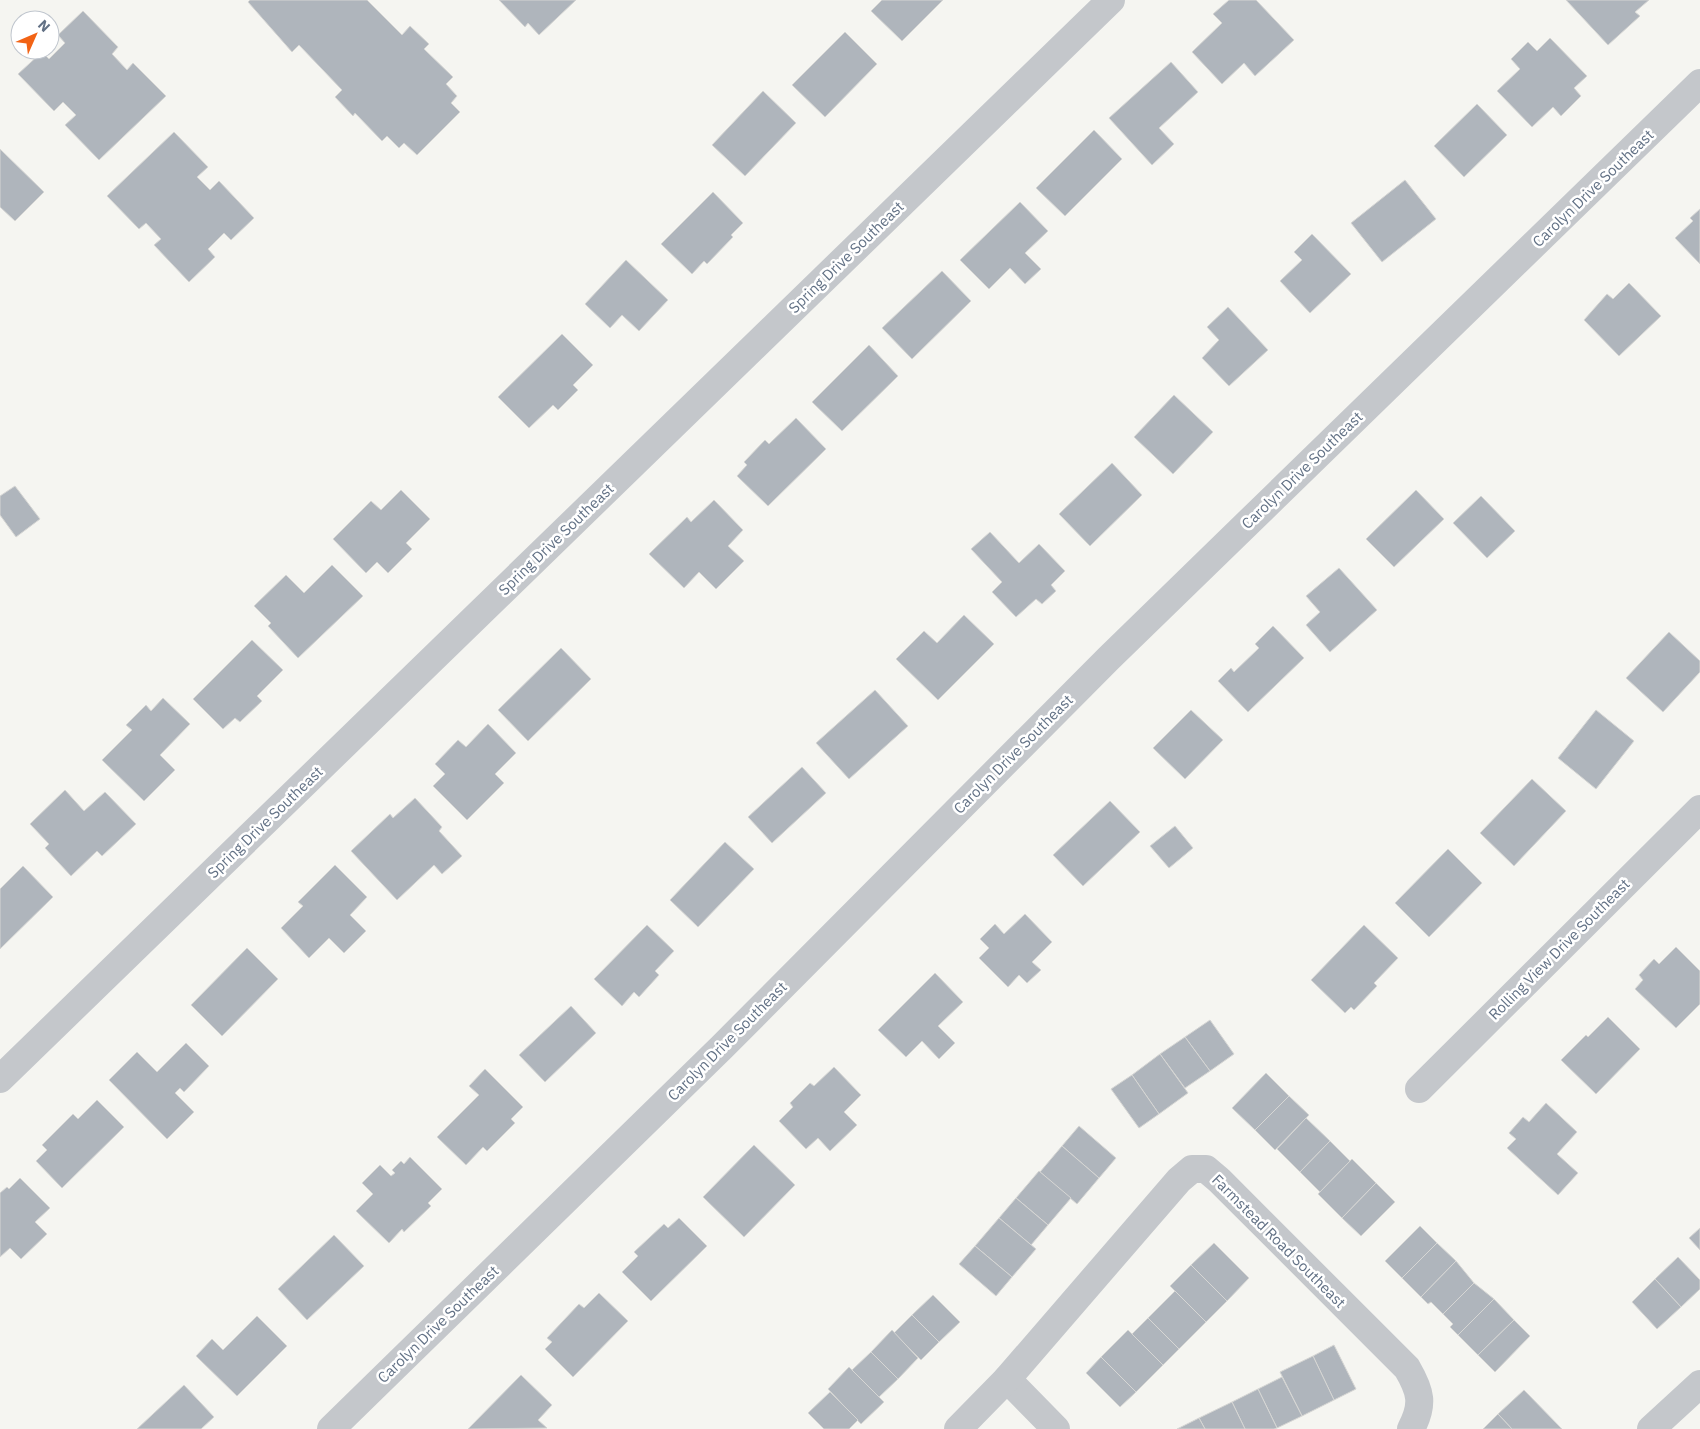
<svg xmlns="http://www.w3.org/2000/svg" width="1700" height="1429" viewBox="0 0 1700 1429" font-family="'IBM Plex Sans',sans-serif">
  <rect width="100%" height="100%" fill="#f5f5f1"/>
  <g fill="#afb5bc" stroke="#d6d6d4">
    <polygon points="250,0 367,0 402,35 410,26 429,44 424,49 453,77 446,84 457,96 451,103 460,112 417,155 404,143 399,148 387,136 382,141 355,113 353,116 335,97 342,90 299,45 292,52 248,2"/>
    <polygon points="499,0 576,0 539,35 528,23 525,27"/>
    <polygon points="882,0 943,0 902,41 871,11"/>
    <polygon points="1229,0 1256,0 1294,40 1255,76 1244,63 1222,84 1192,52 1222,23 1213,14"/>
    <polygon points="1566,0 1649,0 1635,12 1640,16 1608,45"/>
    <polygon points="83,11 118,47 112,54 127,70 133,63 166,96 99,160 65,125 76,115 63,102 54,111 18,74 42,52 49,59 65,43 58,35"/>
    <polygon points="845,32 877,64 825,117 792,85"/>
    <polygon points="1550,38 1587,76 1574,88 1581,96 1561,116 1553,107 1532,127 1497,91 1520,69 1511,59 1528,42 1537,51"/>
    <polygon points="1171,62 1198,92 1159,128 1174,144 1152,165 1109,118"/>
    <polygon points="763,91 796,123 745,176 712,145"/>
    <polygon points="1477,104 1507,135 1464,177 1434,146"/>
    <polygon points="1094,130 1122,159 1065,216 1036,188"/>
    <polygon points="174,132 208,167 197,177 210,190 219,181 254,218 231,240 224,233 208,249 215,257 189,282 154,245 161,239 146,223 139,229 107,196"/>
    <polygon points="0,149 44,192 15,221 0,207"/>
    <polygon points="1405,180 1436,219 1382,262 1351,223"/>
    <polygon points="713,192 743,223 731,235 733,237 707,264 704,261 692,274 661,244"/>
    <polygon points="1020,202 1048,231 1025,253 1041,269 1025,284 1010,268 989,289 960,260"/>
    <polygon points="1700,209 1700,264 1675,238 1693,221 1690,218"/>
    <polygon points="1312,234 1351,274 1310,313 1280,281 1302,260 1294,252"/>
    <polygon points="626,260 668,300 639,331 622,315 610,328 585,304"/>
    <polygon points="942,271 971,301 912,359 882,328"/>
    <polygon points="1629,283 1661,316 1619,356 1584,320 1607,294 1613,299"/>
    <polygon points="1228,307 1268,350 1229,386 1202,358 1219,340 1207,327"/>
    <polygon points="562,334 593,365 573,385 578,390 558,410 553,405 529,428 498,397"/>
    <polygon points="869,345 898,376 842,431 812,402"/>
    <polygon points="1174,395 1213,432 1173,474 1134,437"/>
    <polygon points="796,418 826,449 768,506 737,476 747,465 744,462 765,440 769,444"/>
    <polygon points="1112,463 1142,495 1090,546 1059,514"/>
    <polygon points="15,486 40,519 16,537 0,515 0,496"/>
    <polygon points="401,490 430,519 406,543 412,549 388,573 377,562 366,573 333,539 371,501 381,510"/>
    <polygon points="1416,490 1444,519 1394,567 1366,539"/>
    <polygon points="1481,496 1515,531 1487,558 1453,523"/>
    <polygon points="714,500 743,530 728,546 744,561 716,589 699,572 684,588 649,554 687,517 691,522"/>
    <polygon points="990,532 1019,563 1039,544 1065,571 1051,585 1056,591 1042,604 1036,599 1016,617 992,592 1002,582 971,549"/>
    <polygon points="332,565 363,596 298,658 268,626 271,623 254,606 286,575 304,593"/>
    <polygon points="1339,568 1377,610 1330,652 1306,625 1320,612 1306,596"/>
    <polygon points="964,615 994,644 938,700 896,659 924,631 937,643"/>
    <polygon points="1273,626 1304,658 1248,712 1218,681 1231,668 1234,672 1259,648 1255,644"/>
    <polygon points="1669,632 1700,661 1700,672 1663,712 1626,678"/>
    <polygon points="252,640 283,670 257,696 262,701 240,722 235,718 223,729 193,699"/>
    <polygon points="561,648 591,679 528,741 498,710"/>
    <polygon points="875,690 908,726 849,779 816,743"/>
    <polygon points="163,698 190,724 160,755 175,770 144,801 102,760 132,730 126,725 146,705 151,711"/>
    <polygon points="1191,710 1223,740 1185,779 1153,748"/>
    <polygon points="1596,710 1634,741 1596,789 1558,758"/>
    <polygon points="488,724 516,753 495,774 504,783 467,820 433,786 445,774 435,764 458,740 466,747"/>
    <polygon points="802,767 826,793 772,843 748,817"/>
    <polygon points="1532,779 1566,811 1514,866 1480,833"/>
    <polygon points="65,790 84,811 105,792 136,824 102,856 97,851 71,876 45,848 49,844 30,824"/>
    <polygon points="415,798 442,827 439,831 462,856 442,874 434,865 397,900 351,851 390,814 393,818"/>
    <polygon points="1110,801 1140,832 1083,886 1053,855"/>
    <polygon points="1175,826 1193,848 1169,868 1150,846"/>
    <polygon points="725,842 754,869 698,927 670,900"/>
    <polygon points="1448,849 1482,883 1429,937 1395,903"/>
    <polygon points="335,865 367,897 350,915 366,931 344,953 329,938 309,958 281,928 303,906 298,902"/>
    <polygon points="23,866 53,897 0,949 0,889"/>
    <polygon points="1025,914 1052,942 1032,962 1041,970 1027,983 1019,975 1008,987 979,958 989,948 980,939 995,924 1004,934"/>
    <polygon points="647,925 674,951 655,971 659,975 639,997 634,992 622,1006 594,979"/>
    <polygon points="1364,925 1398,958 1374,983 1377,986 1354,1010 1351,1007 1345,1013 1311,980"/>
    <polygon points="1676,947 1700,971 1700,1004 1676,1028 1635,989 1643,980 1639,975 1654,959 1659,964"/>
    <polygon points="247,948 278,979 222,1036 191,1005"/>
    <polygon points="935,973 963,1002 938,1026 955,1043 939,1059 922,1041 906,1057 878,1030"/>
    <polygon points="571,1006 596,1033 545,1082 519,1055"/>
    <polygon points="1608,1017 1640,1049 1596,1094 1561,1060 1586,1035 1588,1037"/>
    <polygon points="1210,1020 1234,1054 1210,1071 1185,1037"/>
    <polygon points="1185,1037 1210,1071 1185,1088 1160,1054"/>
    <polygon points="186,1043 209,1066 184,1092 180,1088 175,1093 194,1112 167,1139 109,1080 137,1052 157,1072"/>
    <polygon points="1160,1054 1188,1093 1159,1114 1132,1075"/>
    <polygon points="834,1067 861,1095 844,1112 857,1125 830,1151 818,1138 806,1149 779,1121 793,1107 790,1103 810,1083 814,1086"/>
    <polygon points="485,1069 523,1107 511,1119 515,1123 487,1151 483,1147 466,1165 437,1137 479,1095 469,1086"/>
    <polygon points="1266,1073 1289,1096 1255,1130 1232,1108"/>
    <polygon points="1132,1075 1159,1114 1139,1128 1111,1089"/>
    <polygon points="1289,1096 1309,1115 1275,1150 1255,1130"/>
    <polygon points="97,1100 124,1127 62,1188 36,1161 47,1150 42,1145 73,1114 78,1119"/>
    <polygon points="1546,1103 1577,1132 1557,1154 1578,1173 1558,1195 1507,1148 1516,1139 1509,1133 1523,1117 1529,1122"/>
    <polygon points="1306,1118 1330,1141 1300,1172 1277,1149"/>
    <polygon points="1079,1126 1116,1158 1099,1178 1062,1146"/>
    <polygon points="1330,1141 1350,1161 1320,1192 1300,1172"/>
    <polygon points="754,1145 795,1185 744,1237 703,1197"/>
    <polygon points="1062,1146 1099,1178 1077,1204 1040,1172"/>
    <polygon points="410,1157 442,1189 428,1203 431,1206 404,1232 402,1229 389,1243 356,1211 373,1194 362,1183 380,1165 391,1176 395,1173 392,1170 401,1161 404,1164"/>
    <polygon points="1352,1159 1376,1183 1342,1218 1318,1194"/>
    <polygon points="1039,1171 1071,1198 1048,1225 1016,1198"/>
    <polygon points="20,1178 50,1208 35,1222 47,1234 21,1259 10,1248 0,1257 0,1193 7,1187 9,1189"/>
    <polygon points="1376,1183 1395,1202 1361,1236 1342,1218"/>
    <polygon points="1016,1198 1048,1225 1031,1245 999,1218"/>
    <polygon points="679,1218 707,1246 651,1301 622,1272 638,1256 634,1252 664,1224 668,1228"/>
    <polygon points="999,1218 1036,1249 1012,1277 975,1246"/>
    <polygon points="1420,1226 1437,1243 1402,1278 1385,1261"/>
    <polygon points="1700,1228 1700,1250 1689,1238"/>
    <polygon points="334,1235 364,1266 307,1320 278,1289"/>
    <polygon points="1214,1243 1249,1278 1227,1301 1191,1265"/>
    <polygon points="1437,1243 1456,1261 1421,1297 1402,1278"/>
    <polygon points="975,1246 1012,1277 996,1296 959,1264"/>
    <polygon points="1678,1257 1700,1280 1700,1289 1681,1307 1655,1279"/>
    <polygon points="1456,1261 1474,1283 1443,1314 1431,1302 1428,1304 1421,1297"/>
    <polygon points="1191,1265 1227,1301 1206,1322 1170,1286"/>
    <polygon points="1655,1279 1681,1307 1657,1329 1632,1302"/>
    <polygon points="1474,1283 1494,1299 1458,1335 1450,1327 1453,1324 1443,1314"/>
    <polygon points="1175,1291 1206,1322 1179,1349 1148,1318"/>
    <polygon points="599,1293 628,1321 573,1377 545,1349 552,1342 547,1338 579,1304 584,1308"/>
    <polygon points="933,1295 960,1322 939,1342 912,1315"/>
    <polygon points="1494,1299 1514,1320 1478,1355 1458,1335"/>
    <polygon points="912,1315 939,1342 921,1360 894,1333"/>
    <polygon points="257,1316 287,1346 237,1396 196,1356 212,1339 223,1350"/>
    <polygon points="1148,1318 1179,1349 1163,1365 1132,1334"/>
    <polygon points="1514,1320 1530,1336 1495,1372 1478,1355"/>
    <polygon points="892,1330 918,1358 898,1379 871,1352"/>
    <polygon points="1128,1330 1163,1365 1136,1392 1101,1357"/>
    <polygon points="1334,1345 1356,1389 1334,1400 1313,1356"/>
    <polygon points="871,1352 898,1379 879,1397 852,1370"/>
    <polygon points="1313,1356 1334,1400 1302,1416 1280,1372"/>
    <polygon points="1101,1357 1136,1392 1120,1407 1086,1373"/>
    <polygon points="849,1367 884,1402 861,1424 828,1389"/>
    <polygon points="521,1375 552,1405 538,1420 547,1428 468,1429"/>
    <polygon points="1282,1377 1302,1416 1277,1428 1258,1389"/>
    <polygon points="184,1385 214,1417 201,1429 137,1429"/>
    <polygon points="1258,1389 1277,1428 1274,1429 1245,1429 1232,1402"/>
    <polygon points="1524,1390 1562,1429 1512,1429 1498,1414"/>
    <polygon points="830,1392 858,1420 849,1429 824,1429 808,1413"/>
    <polygon points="1232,1402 1245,1429 1205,1429 1199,1418"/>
    <polygon points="1498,1414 1512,1429 1483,1429"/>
    <polygon points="1199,1418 1205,1429 1177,1429"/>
  </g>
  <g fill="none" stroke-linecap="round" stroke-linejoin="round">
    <g stroke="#c4c7cb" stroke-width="28">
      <polyline points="0,1079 1111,0"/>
      <polyline points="1419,1089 1700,809"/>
      <polyline points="1007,1379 1056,1429"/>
      <polyline points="331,1429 722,1047 1109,658 1700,83"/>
      <path d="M 958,1429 L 1007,1379 L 1179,1180 L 1192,1169 L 1206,1169 L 1219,1180 L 1407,1368 C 1421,1392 1424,1404 1411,1429"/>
      <polyline points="1651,1429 1700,1384"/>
    </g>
  </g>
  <g text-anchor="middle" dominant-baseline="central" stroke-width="5" stroke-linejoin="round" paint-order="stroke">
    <g font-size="15" fill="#627185" stroke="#fff">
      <text transform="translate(1593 188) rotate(-44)">Carolyn Drive Southeast</text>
      <text transform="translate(846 257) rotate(-44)">Spring Drive Southeast</text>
      <text transform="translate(1302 470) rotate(-44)">Carolyn Drive Southeast</text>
      <text transform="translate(556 539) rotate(-44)">Spring Drive Southeast</text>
      <text transform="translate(1013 754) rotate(-45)">Carolyn Drive Southeast</text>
      <text transform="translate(265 822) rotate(-44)">Spring Drive Southeast</text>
      <text transform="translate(1559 949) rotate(-45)">Rolling View Drive Southeast</text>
      <text transform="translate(727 1041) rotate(-45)">Carolyn Drive Southeast</text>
      <text transform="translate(1279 1241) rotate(45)">Farmstead Road Southeast</text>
      <text transform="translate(438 1324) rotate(-44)">Carolyn Drive Southeast</text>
    </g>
  </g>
  <g transform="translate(35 35) rotate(45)"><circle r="24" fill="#ffffff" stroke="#c0c6ce"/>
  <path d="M0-4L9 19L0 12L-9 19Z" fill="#f26315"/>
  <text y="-8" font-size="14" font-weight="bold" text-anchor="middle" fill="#627185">N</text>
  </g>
</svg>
